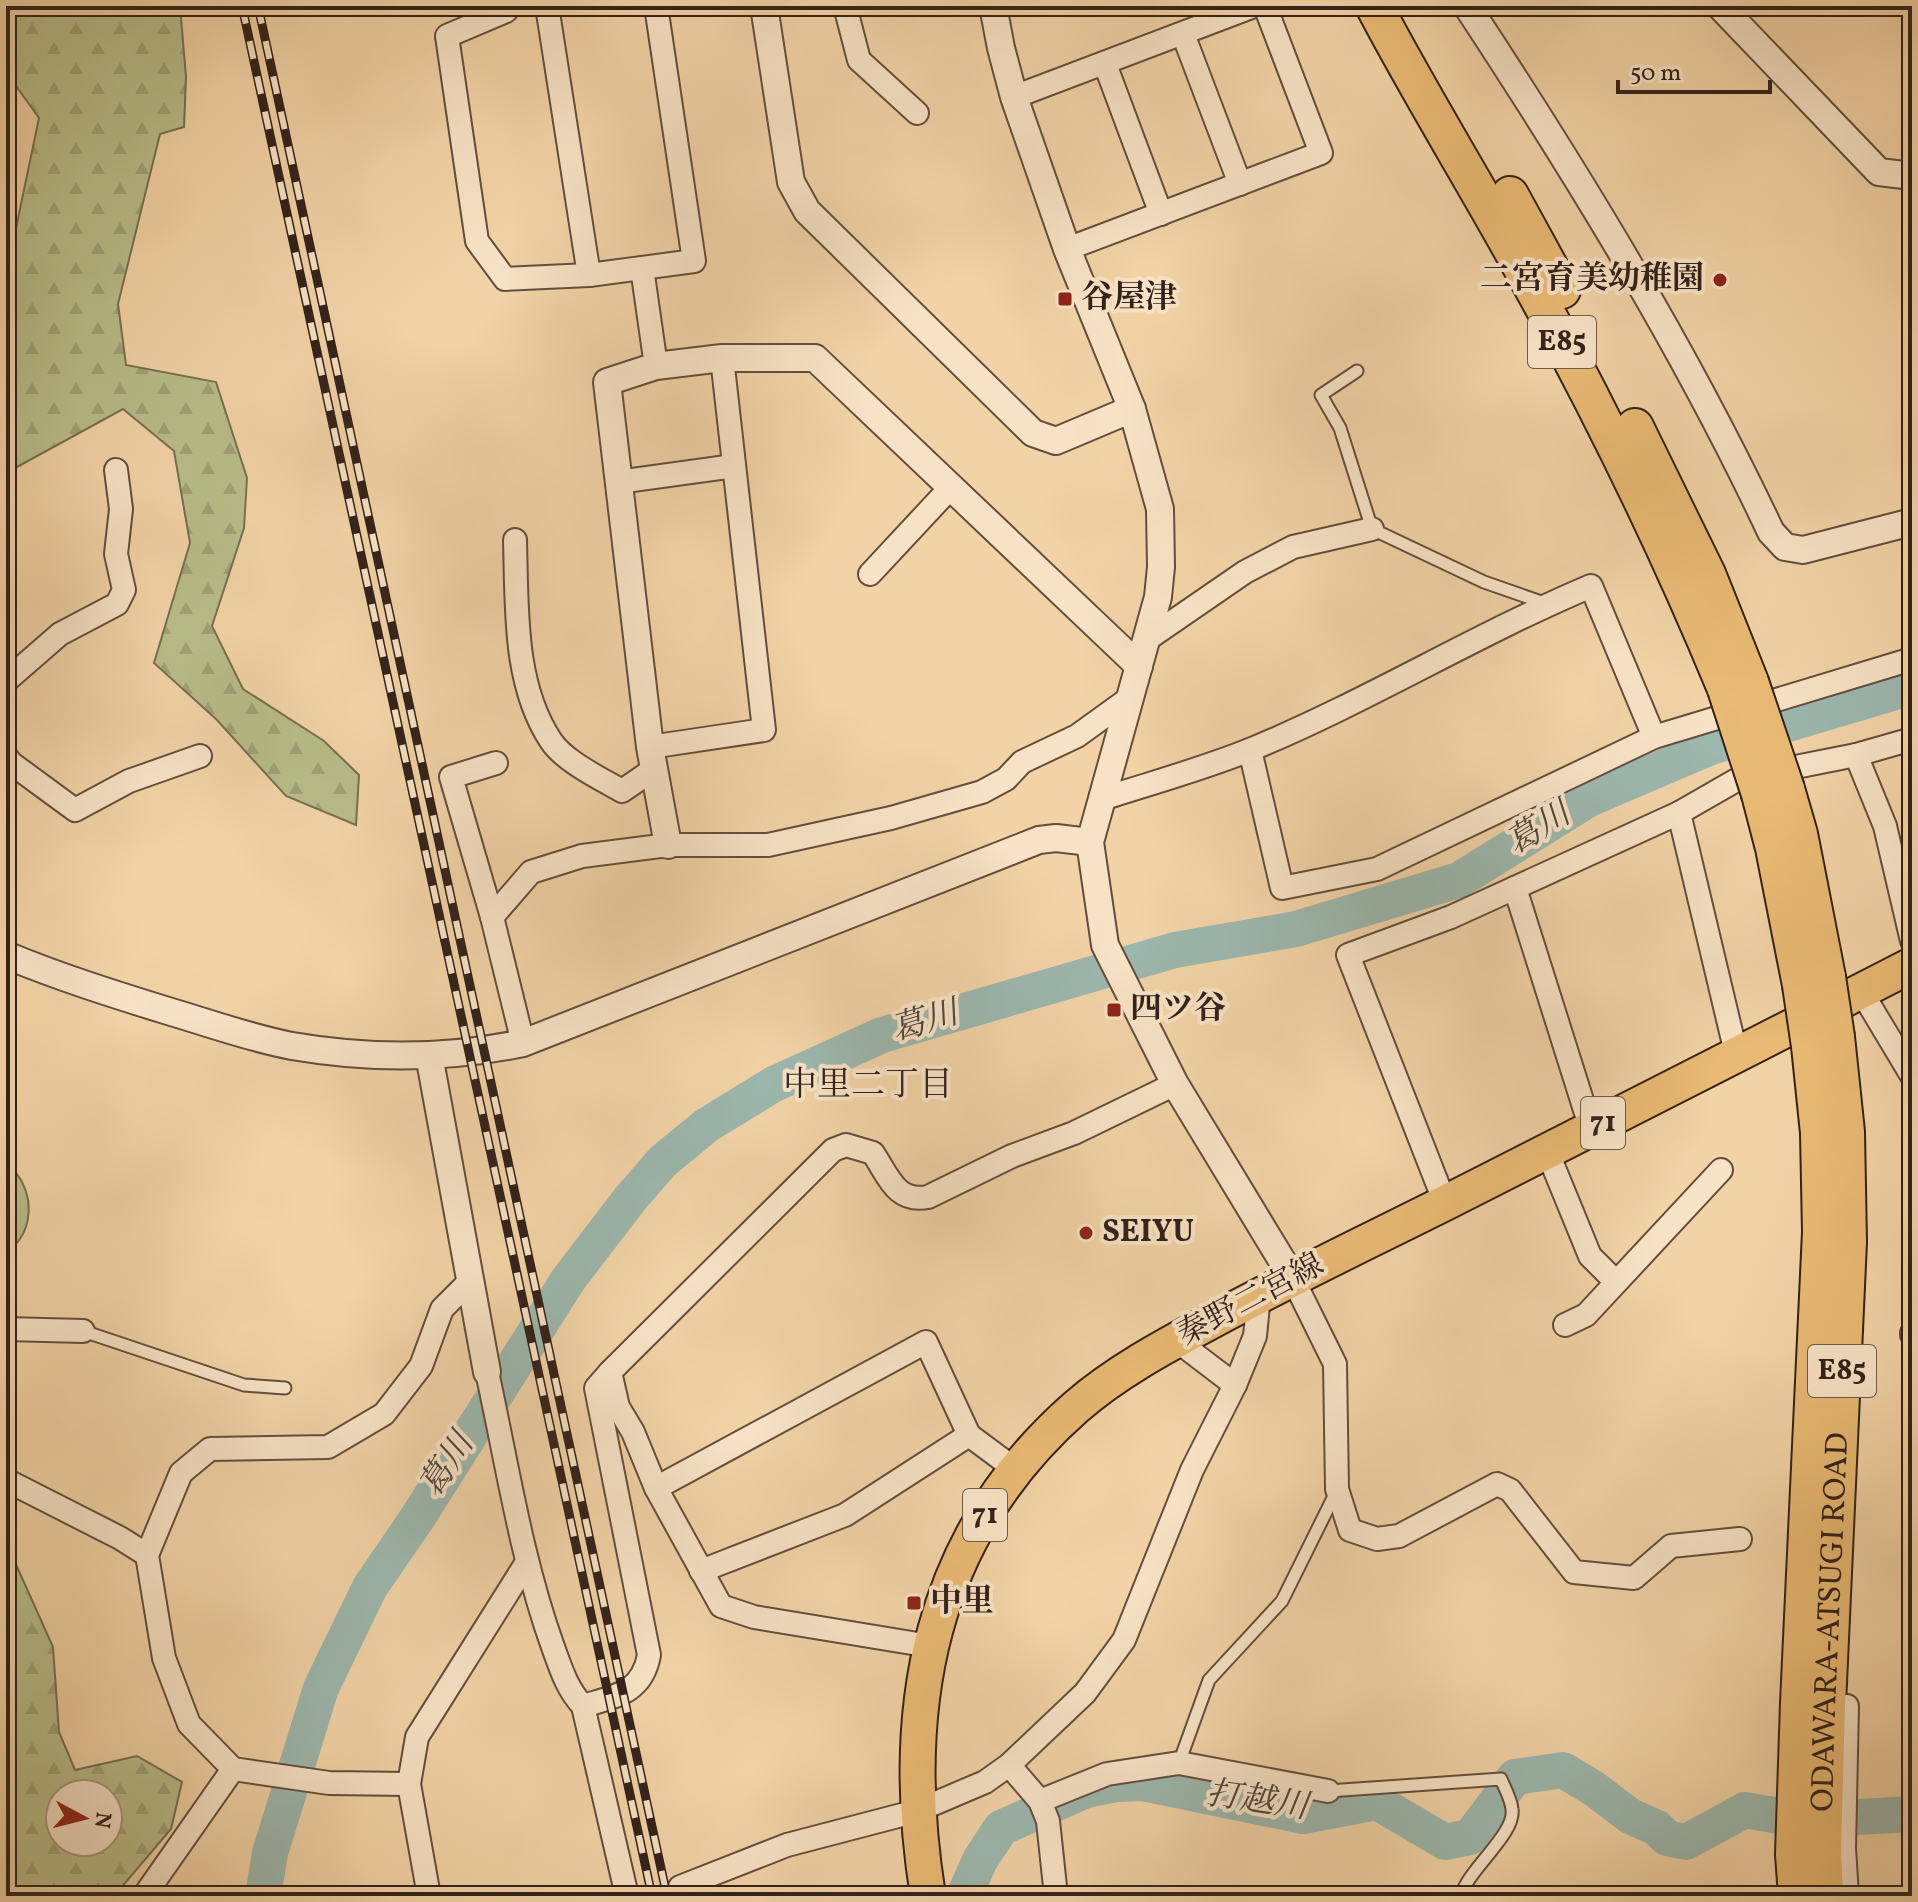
<svg xmlns="http://www.w3.org/2000/svg" width="1918" height="1902" viewBox="0 0 1918 1902" font-family="Vollkorn,'Noto Serif JP',serif">
  <defs>
    <pattern id="forest-firs" width="22" height="20" patternUnits="userSpaceOnUse" patternTransform="scale(2)"><rect width="22" height="20" fill="#b8bd89"/><path d="M5 1l3.5 6h-7zM16 11l3.5 6h-7z" fill="#9fa276"/></pattern>
  </defs>
  <rect width="100%" height="100%" fill="#f2d3a6"/>
  <filter id="stains"><feTurbulence type="fractalNoise" baseFrequency=".0025" numOctaves="4"/><feColorMatrix values="0 0 0 0 .2 0 0 0 0 .09 0 0 0 0 .02 0 0 0 .5 -.17"/></filter>
  <radialGradient id="worn" r=".72"><stop offset=".6" stop-color="#630" stop-opacity="0"/><stop offset="1" stop-color="#630" stop-opacity=".3"/></radialGradient>
  <g fill="url(#forest-firs)" stroke="#767052" stroke-width="2" fill-rule="evenodd">
    <polygon points="6,6 180,6 186,77 184,127 160,134 118,304 126,365 216,382 247,478 244,528 212,626 243,689 324,741 359,775 356,825 286,796 216,719 154,663 190,543 174,451 123,409 6,473 6,276 39,118 6,72"/>
    <path d="M 6,1161 C 11,1168 19,1175 22,1182 C 35,1207 29,1238 6,1252 Z"/>
    <path d="M 6,1549 L 10,1551 L 53,1647 L 59,1732 L 75,1770 L 137,1756 L 182,1782 L 171,1829 L 114,1896 L 6,1896 ZM 60,1794 L 108,1794 L 108,1842 L 60,1842 Z"/>
  </g>
  <g fill="none" stroke-linecap="round" stroke-linejoin="round">
    <g stroke="#9cb7ad" stroke-width="36">
      <polyline points="263,1896 270,1853 321,1688 370,1587 418,1517 568,1280 630,1199 663,1161 707,1125 774,1084 882,1035 1175,950 1296,929 1459,880 1589,799 1711,747 1912,687"/>
      <polyline points="964,1896 980,1860 1001,1828 1086,1790 1116,1784 1143,1783 1303,1816 1377,1802 1445,1842 1470,1837 1515,1777 1563,1770 1593,1788 1630,1816 1657,1828 1667,1838 1686,1842 1745,1810 1802,1820 1912,1814"/>
    </g>
    <polyline stroke="#ccb08a" stroke-width="22" stroke-dasharray="22 11" stroke-linecap="butt" points="660,1896 680,1887"/>
    <defs>
      <g id="service">
        <polyline points="1357,371 1321,395 1340,428 1372,529 1484,582 1547,604"/>
        <polyline points="83,1331 244,1385 285,1388"/>
        <polyline points="1179,1763 1209,1680 1282,1601 1337,1490"/>
        <path d="M 1328,1791 L 1501,1779 C 1505,1789 1511,1799 1512,1809 C 1516,1834 1468,1869 1461,1896"/>
      </g>
      <g id="minor">
        <polyline points="510,6 506,11 447,36 477,241 505,279 589,275 694,261 656,6"/>
        <polyline points="547,6 589,275"/>
        <polyline points="845,6 859,60 917,113"/>
        <polyline points="1183,34 1240,184"/>
        <polyline points="1105,64 1161,214"/>
        <polyline points="1014,97 1254,6"/>
        <polyline points="1067,249 1321,153 1265,6"/>
        <polyline points="642,268 656,366"/>
        <polyline points="618,482 734,466"/>
        <path d="M 515,540 C 517,606 513,684 551,741 C 564,761 601,779 622,791 L 654,769"/>
        <polyline points="870,574 952,486"/>
        <polyline points="1149,638 1245,572 1293,547 1372,529"/>
        <polyline points="6,681 60,634 117,604 124,590 116,554 121,509 116,470"/>
        <polyline points="650,747 764,730 722,358"/>
        <polyline points="1250,750 1282,888 1377,869 1654,737 1912,659"/>
        <polyline points="1856,755 1885,826 1912,941"/>
        <polyline points="6,756 11,763 75,810 129,781 200,756"/>
        <polyline points="496,763 451,777 492,917 523,1043"/>
        <path d="M 1102,799 C 1151,783 1203,769 1252,749 C 1368,701 1475,635 1591,586 L 1654,737"/>
        <polyline points="1679,813 1740,778 1856,755 1912,739"/>
        <polyline points="1515,888 1591,1129"/>
        <polyline points="492,917 531,872 582,856 668,845 768,845 891,818 982,792 1006,779 1022,762 1077,736 1131,697"/>
        <polyline points="1861,991 1912,1076"/>
        <polyline points="1547,1151 1590,1256 1616,1282"/>
        <polyline points="1445,1203 1348,955 1451,917 1679,813 1736,1053"/>
        <polyline points="1292,1277 1335,1364 1337,1489 1350,1530 1377,1539 1399,1536 1497,1484 1510,1490 1574,1572 1634,1578 1671,1546 1740,1539"/>
        <polyline points="1565,1325 1586,1315 1721,1170"/>
        <polyline points="6,1329 83,1331"/>
        <polyline points="1912,1333 1912,1335"/>
        <polyline points="1176,1340 1235,1385"/>
        <path d="M 487,1372 C 507,1463 521,1558 553,1647 C 561,1669 567,1689 583,1706 L 627,1896"/>
        <polyline points="6,1480 120,1538 147,1555"/>
        <polyline points="656,1488 926,1342 969,1435 1016,1470"/>
        <polyline points="701,1571 845,1515 969,1435"/>
        <path d="M 930,1646 L 754,1617 L 721,1606 L 656,1488 L 633,1432 L 618,1407 L 610,1372 L 833,1150 L 846,1145 L 873,1153 C 889,1177 896,1203 928,1197 L 1012,1156 L 1074,1133 L 1175,1084"/>
        <path d="M 583,1706 C 616,1696 642,1693 649,1655 L 596,1388 L 610,1372"/>
        <polyline points="1847,1706 1844,1848 1847,1896"/>
        <polyline points="1009,1765 1040,1801 1048,1821 1056,1896"/>
        <polyline points="409,1784 329,1783 233,1769 189,1724 164,1658 147,1555 181,1473 210,1449 328,1447 384,1414 421,1366 442,1309 470,1281"/>
        <polyline points="1040,1801 1107,1774 1179,1763 1328,1791"/>
        <polyline points="680,1887 787,1845 917,1811 985,1782 1009,1765 1085,1693 1124,1640 1192,1470 1235,1385 1255,1336 1259,1295"/>
        <polyline points="144,1896 233,1769"/>
        <polyline points="429,1896 409,1784 417,1737 527,1562"/>
      </g>
      <g id="tertiary">
        <polyline points="764,6 791,182 807,211 1033,433 1056,441 1132,409"/>
        <polyline points="993,6 1001,48 1014,97 1067,249 1132,409 1160,509 1161,567 1158,597 1090,842 1105,945 1175,1084 1292,1277"/>
        <path d="M 1467,6 C 1578,175 1685,349 1771,532 L 1785,547 L 1803,550 L 1912,522"/>
        <polyline points="1720,6 1879,172 1912,176"/>
        <polyline points="668,845 650,747 607,382 656,366 722,358 815,358 1139,666"/>
        <path d="M 6,955 C 59,977 113,994 168,1011 C 209,1023 250,1038 292,1046 C 368,1059 448,1059 523,1043 L 1039,840 L 1056,838 L 1090,842"/>
        <polyline points="429,1055 487,1372"/>
      </g>
      <path id="primary" d="M 928,1896 C 898,1709 928,1537 1076,1407 C 1115,1373 1163,1347 1208,1323 C 1287,1280 1367,1242 1447,1202 C 1603,1124 1757,1044 1912,965"/>
      <g id="trunk">
        <path d="M 1374,6 C 1419,92 1470,174 1517,259 C 1595,399 1665,541 1726,689"/>
        <polyline points="1510,195 1562,290"/>
        <polyline points="1635,427 1707,574 1750,682"/>
        <polyline points="1786,789 1799,834 1827,977"/>
        <polyline points="1760,794 1774,848 1801,985"/>
        <polyline points="1797,1896 1794,1854 1799,1703 1821,1232 1819,1133 1810,1046"/>
        <path id="s1" d="M 1825,1896 L 1823,1849 L 1827,1705 L 1848,1242 L 1846,1132 L 1836,1037"/>
      </g>
    </defs>
    <use href="#service" stroke="#634e3e" stroke-width="15"/>
    <use href="#minor" stroke="#634e3e" stroke-width="26"/>
    <use href="#tertiary" stroke="#634e3e" stroke-width="30"/>
    <use href="#primary" stroke="#33221b" stroke-width="38"/>
    <use href="#trunk" stroke="#33221b" stroke-width="40"/>
    <use href="#service" stroke="#f7e2c5" stroke-width="11"/>
    <use href="#minor" stroke="#f7e2c5" stroke-width="22"/>
    <use href="#tertiary" stroke="#f7e2c5" stroke-width="26"/>
    <use href="#primary" stroke="#e9ba73" stroke-width="34"/>
    <use href="#trunk" stroke="#e9ba73" stroke-width="36"/>
    <defs>
      <g id="rail">
        <polyline points="242,6 652,1896"/>
        <polyline points="258,6 667,1896"/>
      </g>
    </defs>
    <use href="#rail" stroke="#33221b" stroke-width="9"/>
    <use href="#rail" stroke="#f7e2c5" stroke-width="6" stroke-dasharray="18" stroke-linecap="butt"/>
    <defs>
      <g id="trunk-bridge">
        <polyline points="1750,682 1786,789"/>
        <polyline points="1726,689 1760,794"/>
        <polyline points="1827,977 1836,1037"/>
        <polyline points="1801,985 1810,1046"/>
      </g>
    </defs>
    <use href="#trunk-bridge" stroke="#33221b" stroke-width="40" stroke-linecap="butt"/>
    <use href="#trunk-bridge" stroke="#e9ba73" stroke-width="36"/>
  </g>
  <g fill="#8f2418" stroke="#f7e2c5" stroke-width="3">
    <circle cx="1720" cy="280" r="8"/>
    <rect x="1057" y="291" width="16" height="16" rx="4"/>
    <rect x="1106" y="1002" width="16" height="16" rx="4"/>
    <circle cx="1086" cy="1233" r="8"/>
    <rect x="906" y="1595" width="16" height="16" rx="4"/>
  </g>
  <g text-anchor="middle" dominant-baseline="central" stroke-width="8" stroke-linejoin="round" paint-order="stroke">
    <g fill="#f7e2c5" stroke="#6e5c4e" stroke-width="2">
      <rect x="1528" y="316" width="68" height="52" rx="6"/>
      <rect x="1581" y="1097" width="44" height="52" rx="6"/>
      <rect x="1808" y="1345" width="68" height="52" rx="6"/>
      <rect x="963" y="1489" width="44" height="52" rx="6"/>
    </g>
    <g font-size="30" font-weight="bold" fill="#33221b">
      <text x="1562" y="342">E85</text>
      <text x="1603" y="1123">71</text>
      <text x="1842" y="1371">E85</text>
      <text x="985" y="1515">71</text>
    </g>
    <g font-size="32" font-weight="bold" fill="#33221b" stroke="#f7e2c5" text-anchor="start">
      <text x="1704" y="280" text-anchor="end">二宮育美幼稚園</text>
      <text x="1081" y="299">谷屋津</text>
      <text x="1130" y="1010">四ツ谷</text>
      <text x="1102" y="1233">SEIYU</text>
      <text x="930" y="1603">中里</text>
    </g>
    <g font-size="32" fill="#33221b" stroke="#f7e2c5">
      <text transform="translate(1251 1301) rotate(-28)">秦野二宮線</text>
      <text stroke="none"><textPath href="#s1" startOffset="274">ODAWARA-ATSUGI ROAD</textPath></text>
    </g>
    <g font-size="34" font-style="italic" fill="#4d4740" stroke="#f7e2c5">
      <text transform="translate(1539 830) rotate(-32)">葛川</text>
      <text transform="translate(925 1023) rotate(-17)">葛川</text>
      <text transform="translate(448 1466) rotate(-57)">葛川</text>
      <text transform="translate(1257 1802) rotate(8)">打越川</text>
    </g>
    <g font-size="34" fill="#33221b" stroke="#f7e2c5">
      <text x="868" y="1086">中里二丁目</text>
    </g>
  </g>
  <rect width="1918" height="1902" fill="none" stroke="#f2d3a6" stroke-width="32"/>
  <rect x="8" y="8" width="1902" height="1886" fill="none" stroke="#33221b" stroke-width="4"/>
  <rect x="16" y="16" width="1886" height="1870" fill="none" stroke="#33221b" stroke-width="2"/>
  <g transform="translate(84 1818) rotate(97)"><circle r="38" fill="#f7e2c5" stroke="#a99581" stroke-width="2"/>
  <path d="M0-6L14 30L0 20L-14 30Z" fill="#8f2418"/>
  <text y="-12" font-size="22" font-weight="bold" text-anchor="middle" fill="#33221b">N</text>
  </g>
  <path d="M1618 80v12h152v-12" fill="none" stroke="#33221b" stroke-width="4"/>
  <text x="1630" y="80" font-size="24" fill="#33221b" stroke="#f7e2c5" stroke-width="6" paint-order="stroke">50 m</text>
  <rect width="100%" height="100%" filter="url(#stains)"/>
  <rect width="100%" height="100%" fill="url(#worn)"/>
</svg>
